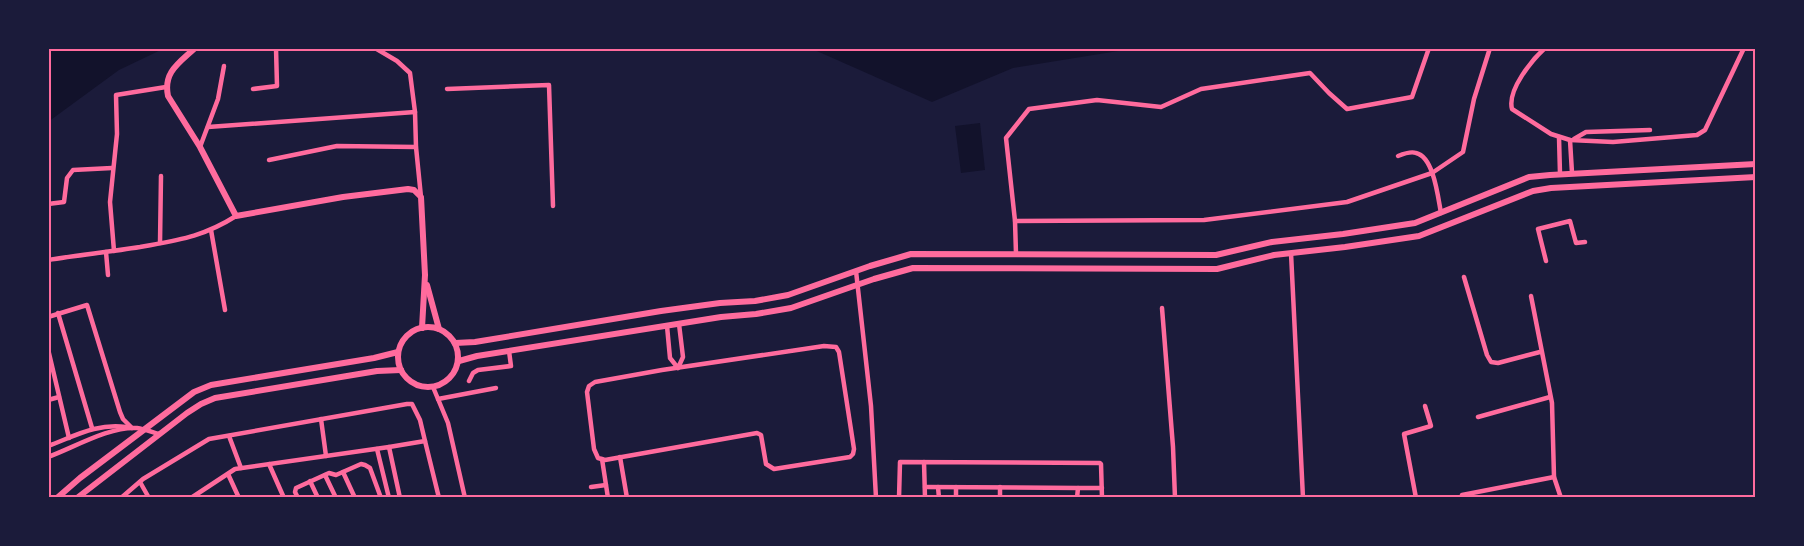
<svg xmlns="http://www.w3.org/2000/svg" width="1804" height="546" viewBox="0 0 1804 546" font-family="'Work Sans',sans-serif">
  <rect width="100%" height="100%" fill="#1b1b3a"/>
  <g fill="#12122b">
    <polygon points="48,48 165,48 119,70 48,122"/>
    <polygon points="810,48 1137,48 1013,68 932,102"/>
    <polygon points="980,123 985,170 961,173 955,126"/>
  </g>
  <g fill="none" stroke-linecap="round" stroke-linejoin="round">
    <g stroke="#ff6b9d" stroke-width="4.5">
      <polyline points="375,48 397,61 410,73 415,112 416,147 421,197"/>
      <path d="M 1545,48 C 1532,60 1507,90 1512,109 L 1551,134 L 1570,140 L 1613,142 L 1697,135 L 1705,130 L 1744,48"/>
      <polyline points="253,89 277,86 276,48"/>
      <polyline points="447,89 549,85 553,206"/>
      <polyline points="208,127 415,112"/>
      <polyline points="1559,137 1560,174"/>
      <polyline points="1574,139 1586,132 1650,130"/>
      <polyline points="1570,140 1572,173"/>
      <polyline points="200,147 218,99 224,66"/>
      <path d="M 1398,156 C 1403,154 1411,151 1416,153 C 1434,157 1438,198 1441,213"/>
      <polyline points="269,160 337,146 416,147"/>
      <polyline points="48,204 64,202 67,178 73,170 112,168"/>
      <polyline points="1015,221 1204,220 1347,202 1432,173 1463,152 1474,99 1490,48"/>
      <polyline points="211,230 225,310"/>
      <polyline points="160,243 161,176"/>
      <polyline points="114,251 110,202 117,134 116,95 166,87"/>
      <polyline points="106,252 108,275"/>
      <polyline points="1291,253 1303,498"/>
      <polyline points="1016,254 1015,221 1006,138 1029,109 1097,100 1161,107 1201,89 1310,73 1329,93 1347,109 1412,97 1429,48"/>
      <path d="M 48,260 C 79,255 109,252 140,247 C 178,240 203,237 236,216"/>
      <polyline points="1546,261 1538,229 1570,221 1576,243 1585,242"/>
      <polyline points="856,271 871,406 876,498"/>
      <polyline points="1464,277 1487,355 1491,362 1498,363 1540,352"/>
      <polyline points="1531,296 1552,403 1554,477 1561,498"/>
      <polyline points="1162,308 1173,447 1175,498"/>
      <polyline points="58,313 92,428"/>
      <polyline points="48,317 87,305 120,412 123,419 132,428"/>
      <polyline points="667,326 670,358 678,368 683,357 679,324"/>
      <polygon points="824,346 836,347 839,352 854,449 853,454 850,457 774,469 766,464 761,435 757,433 605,460 598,458 594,449 587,392 589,386 595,382 662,370"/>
      <polyline points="48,349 69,438"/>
      <polyline points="469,381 473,373 478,370 511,366 509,351"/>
      <polyline points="433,387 448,423 465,498"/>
      <polyline points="438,399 496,388"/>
      <polyline points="48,400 59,397"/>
      <polyline points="1478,417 1550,397"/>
      <polyline points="321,419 326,456"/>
      <polyline points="229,436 241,468"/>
      <polyline points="425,441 439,498"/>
      <path d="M 48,446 C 75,436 97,423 126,427"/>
      <polyline points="377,449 389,498"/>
      <path d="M 48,457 C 73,448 110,426 137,428 C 144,429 152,432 159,434"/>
      <polyline points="620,457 627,498"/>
      <polyline points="602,459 608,498"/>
      <polyline points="924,462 925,498"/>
      <polyline points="269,464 284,498"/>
      <polyline points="343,472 355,498"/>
      <polyline points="228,474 239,498"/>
      <polyline points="325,475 336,498"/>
      <polyline points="310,481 318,498"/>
      <polyline points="140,482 149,498"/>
      <polyline points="591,487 606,485"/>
      <polyline points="925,487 1078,488 1077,498"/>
      <polyline points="938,487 939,498"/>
      <polyline points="956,487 956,498"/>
      <polyline points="1000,487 1000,498"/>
      <polyline points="1078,488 1102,488"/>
      <polyline points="1462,495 1554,477"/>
      <polyline points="121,498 143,479 209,439 407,404 412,404 420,420 425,441 389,447"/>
      <polyline points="191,498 235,469 389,447 400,498"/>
      <polyline points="298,498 295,492 296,488 329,473 336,475 361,464 365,465 370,468 381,498"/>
      <polyline points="899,498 900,462 1100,463 1101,464 1102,498"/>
      <polyline points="1416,498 1404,434 1431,426 1425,406"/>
    </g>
    <g stroke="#ff6b9d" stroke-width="6">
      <path d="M 195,48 C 179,63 163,72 168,96 L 200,147 L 236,216 L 343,197 L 408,189 L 414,190 L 421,197 L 425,275 L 422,328"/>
      <polyline points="427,285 439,329"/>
      <circle cx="428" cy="357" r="30"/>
      <polyline points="455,343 475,342 661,311 720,303 755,301 788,295 870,266 911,254 1216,255 1272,242 1343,234 1415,223 1529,177 1550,175 1756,164"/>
      <polyline points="459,361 477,356 721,317 756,314 791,308 874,279 913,268 1217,269 1274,255 1345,247 1419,236 1533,191 1551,188 1756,177"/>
      <polyline points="57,498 80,478 194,392 211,385 374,358 398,352"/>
      <polyline points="77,498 187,413 201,404 215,398 377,371 401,370"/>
    </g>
  </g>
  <rect width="1804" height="546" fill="none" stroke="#1b1b3a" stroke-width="99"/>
  <rect x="50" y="50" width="1704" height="446" fill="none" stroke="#ff6b9d" stroke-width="2"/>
</svg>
